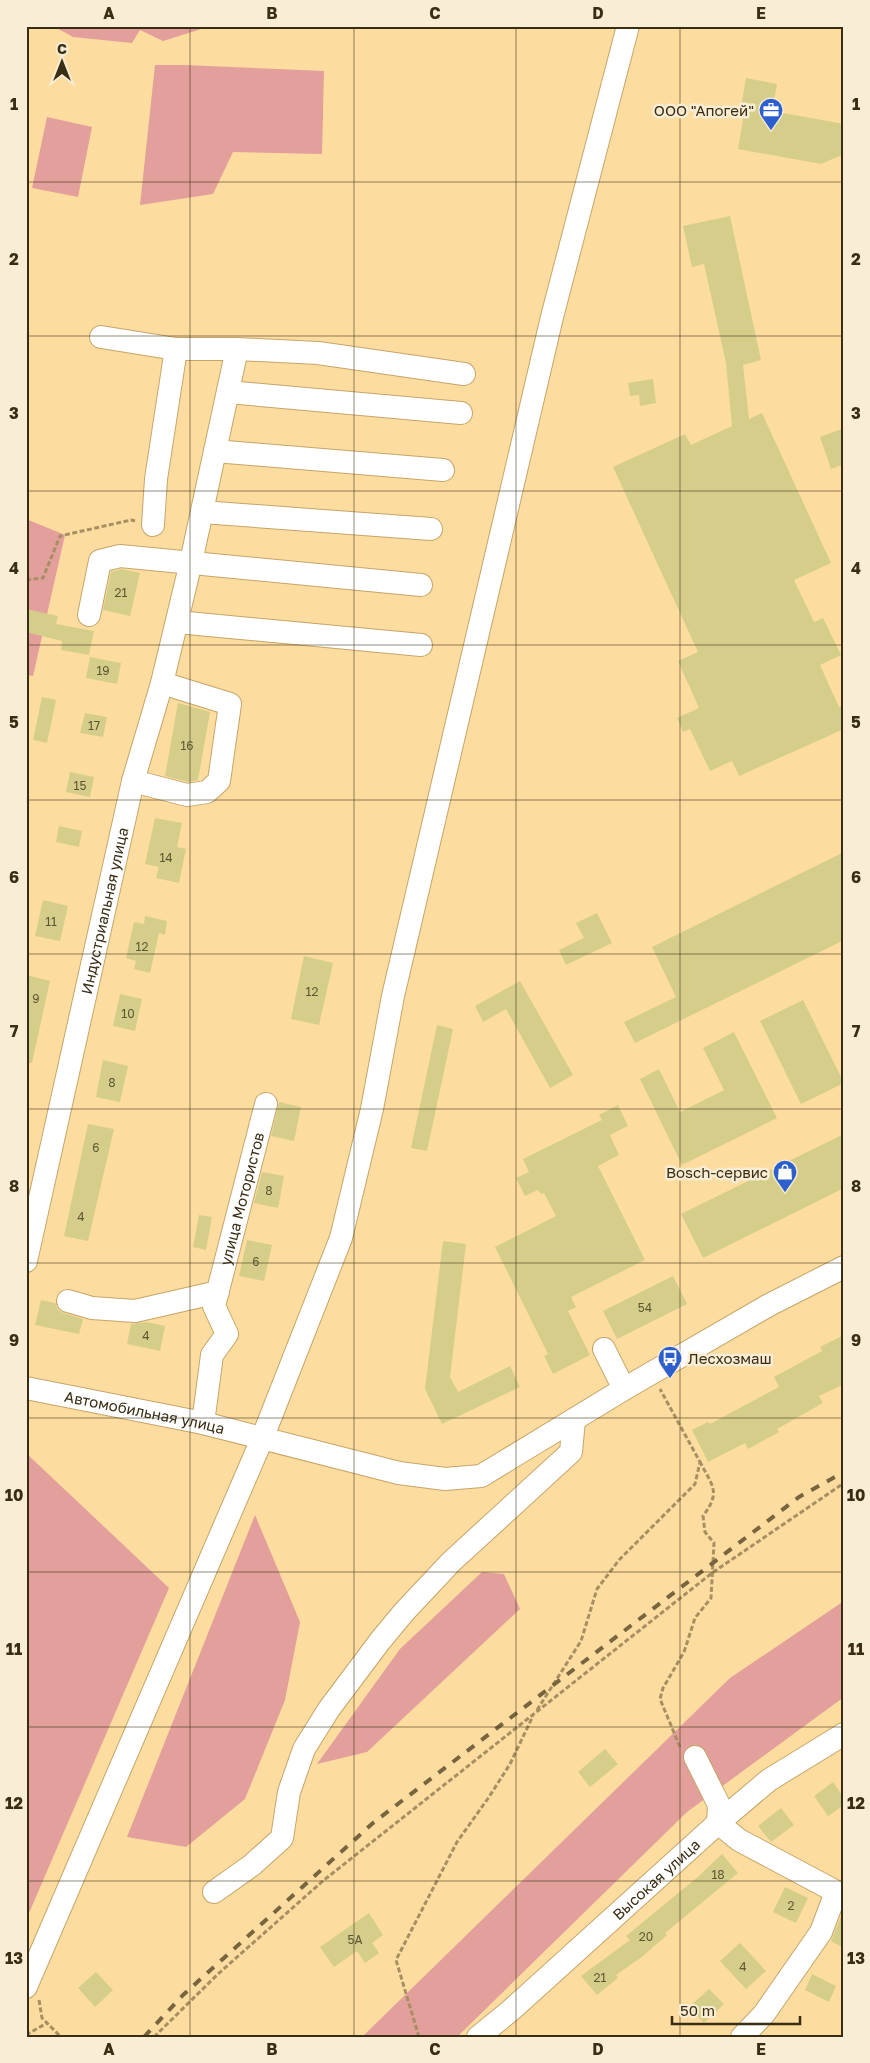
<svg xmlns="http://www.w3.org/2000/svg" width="870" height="2063" viewBox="0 0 870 2063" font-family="'Golos Text',sans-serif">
  <rect width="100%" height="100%" fill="#fddc9f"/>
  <g fill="#e39f9b">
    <polygon points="53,26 211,26 163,41 140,30 132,43 73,37"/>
    <polygon points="155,65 184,65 324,71 322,154 233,152 213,194 140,205"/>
    <polygon points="47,117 92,127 78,197 32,188"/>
    <polygon points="26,519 65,535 33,676 26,675"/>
    <polygon points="26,1453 169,1588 26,1920"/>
    <polygon points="255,1515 300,1622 285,1700 245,1799 186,1847 127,1837"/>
    <polygon points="482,1572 504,1574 520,1609 367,1752 317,1764 400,1649"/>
    <polygon points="844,1601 844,1697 687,1812 457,2037 362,2037 730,1678"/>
  </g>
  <g fill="#d5ce8a">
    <polygon points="746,78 777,84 772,111 844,124 844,154 821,164 738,149 744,114 740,113"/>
    <polygon points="730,216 761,360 743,365 749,419 762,413 831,563 794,580 814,622 823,618 841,655 820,665 839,707 844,705 844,729 739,776 732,761 710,771 690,729 683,732 677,718 699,708 678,661 698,652 613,467 685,434 691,445 732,426 726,363 704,264 692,267 683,226"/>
    <polygon points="653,379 656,403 640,406 639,395 630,396 628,383"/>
    <polygon points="844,428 844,464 831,469 820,437"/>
    <polygon points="121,569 140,573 130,616 103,610 111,572"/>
    <polygon points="26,609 58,616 56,624 94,631 89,655 61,650 62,641 26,632"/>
    <polygon points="90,657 121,663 117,684 86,678"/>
    <polygon points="42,697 56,700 47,743 33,740"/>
    <polygon points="178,703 210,712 198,780 188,782 165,776"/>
    <polygon points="85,713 107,717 103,737 80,733"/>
    <polygon points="70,772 94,777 90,797 66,792"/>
    <polygon points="155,818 182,823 177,847 186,849 179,883 156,878 159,867 145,864"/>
    <polygon points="59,826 82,831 79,847 56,842"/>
    <polygon points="844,852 844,940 635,1043 624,1022 676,997 652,947"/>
    <polygon points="43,900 68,906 60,941 35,936"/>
    <polygon points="597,913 612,943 566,965 559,950 584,938 576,923"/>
    <polygon points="145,916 167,921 165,935 159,933 150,973 134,969 136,961 126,958 134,922 144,924"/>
    <polygon points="304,956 333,963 319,1025 291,1019"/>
    <polygon points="26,975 50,981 32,1063 26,1062"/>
    <polygon points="520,981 573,1075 550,1088 506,1009 483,1022 475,1006"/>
    <polygon points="120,994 142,999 135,1031 113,1026"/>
    <polygon points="803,1000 844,1083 801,1104 760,1021"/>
    <polygon points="437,1025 453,1029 427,1151 411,1148"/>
    <polygon points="734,1032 777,1118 682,1165 640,1079 659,1069 680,1112 724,1090 703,1048"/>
    <polygon points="103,1060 128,1066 120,1102 96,1097"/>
    <polygon points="279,1102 301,1107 294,1141 271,1136"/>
    <polygon points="618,1105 628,1126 610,1135 619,1155 598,1166 645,1260 571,1297 576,1307 568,1311 590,1355 553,1374 544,1356 548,1354 495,1247 556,1216 544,1193 541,1194 538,1190 525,1196 516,1178 529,1172 523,1159 602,1120 599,1115"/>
    <polygon points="88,1124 114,1129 88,1241 64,1236"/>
    <polygon points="844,1134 844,1188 703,1258 681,1214"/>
    <polygon points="262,1172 284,1176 278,1208 254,1203"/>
    <polygon points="199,1215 212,1217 206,1250 193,1247"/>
    <polygon points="247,1240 272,1245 264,1281 239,1276"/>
    <polygon points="443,1241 466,1244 450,1377 458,1392 510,1366 520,1387 442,1424 425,1389"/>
    <polygon points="673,1276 687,1304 617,1339 603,1311"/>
    <polygon points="41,1300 55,1303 58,1310 64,1313 83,1319 79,1334 35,1325"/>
    <polygon points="146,1322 165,1326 160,1351 127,1344 131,1324"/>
    <polygon points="844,1335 844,1384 819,1396 823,1403 777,1429 779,1432 748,1449 745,1443 708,1462 692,1430 708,1422 710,1424 779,1387 774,1377 822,1351 820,1347"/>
    <polygon points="605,1749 618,1764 590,1787 578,1772"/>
    <polygon points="833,1782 844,1798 844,1805 828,1816 814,1796"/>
    <polygon points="781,1808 794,1825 771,1842 758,1826"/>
    <polygon points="722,1854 738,1873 665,1933 667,1935 643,1956 616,1975 618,1978 597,1995 581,1976 630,1940 626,1936 699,1876"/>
    <polygon points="785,1887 808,1898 796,1923 773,1912"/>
    <polygon points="844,1909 844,1948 831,1941"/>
    <polygon points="369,1913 383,1935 372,1943 379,1953 365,1963 357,1951 334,1967 320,1947"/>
    <polygon points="740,1943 766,1971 746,1989 720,1961"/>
    <polygon points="96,1972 113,1990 95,2007 78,1988"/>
    <polygon points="812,1974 836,1986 829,2002 805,1990"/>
    <polygon points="709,1989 724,2004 704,2023 689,2007"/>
  </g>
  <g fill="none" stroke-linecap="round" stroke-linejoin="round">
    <defs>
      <g id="minor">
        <polyline points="101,337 176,349 237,349 318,353 464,374"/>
        <polyline points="228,392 461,413"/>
        <polyline points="215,451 443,470"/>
        <polyline points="202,512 431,529"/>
        <polyline points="153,525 156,479 176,349"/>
        <polyline points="89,615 100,561 120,556 421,585"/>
        <polyline points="177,622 421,645"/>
        <polyline points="133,781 187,795 207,792 219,781 230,704 162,683"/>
        <path id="s1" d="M 26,1261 L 133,781 L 162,683 L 191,562 L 237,349"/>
        <polyline points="68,1301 92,1308 135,1311 218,1292"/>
        <polyline points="604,1349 624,1389"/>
        <path id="s2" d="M 26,1388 L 203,1423 L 399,1473 L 445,1479 L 481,1476 L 624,1389 L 769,1305 L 844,1267"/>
        <path id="s3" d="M 203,1423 L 212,1355 L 227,1334 L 214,1306 L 266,1104"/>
        <polyline points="695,1757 719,1805 718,1823 739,1840 844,1896"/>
        <polyline points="214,1892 252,1865 282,1838 289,1792 304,1749 329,1709 380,1641 404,1612 451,1562 571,1452 574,1420"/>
        <polyline points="26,1987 262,1439 341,1238 372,1109 393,996 552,317 628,26"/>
        <path id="s4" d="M 478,2037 L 510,2011 L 718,1823 L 769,1780 L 844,1734"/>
        <polyline points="742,2037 764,2014 821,1932 836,1892"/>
      </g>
    </defs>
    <use href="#minor" stroke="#c5a569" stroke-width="24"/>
    <g stroke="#a78f62" stroke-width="3" stroke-dasharray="5 2.5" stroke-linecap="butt">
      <polyline points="26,580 43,578 60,536 131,520 135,521"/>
      <polyline points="537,1710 581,1641 597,1589 619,1560 695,1484 700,1462 660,1389"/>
      <path d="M 680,1747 L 660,1699 L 663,1688 L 684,1652 L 695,1618 L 711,1598 L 714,1543 L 705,1532 L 703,1516 C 721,1492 713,1487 700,1462"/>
      <polyline points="39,2000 42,2018 61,2037"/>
      <polyline points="26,2035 47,2023"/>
      <polyline points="154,2037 218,1974 324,1880 712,1573 844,1483"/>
      <polyline points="419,2037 396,1960 457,1842 489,1797 510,1764 533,1716"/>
    </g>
    <use href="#minor" stroke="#fff" stroke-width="22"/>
    <polyline stroke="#776540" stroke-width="4" stroke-dasharray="9 9" stroke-linecap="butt" points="144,2037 183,1995 373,1823 799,1497 844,1472"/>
  </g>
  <path fill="none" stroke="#392d14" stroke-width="1" stroke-opacity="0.55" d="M 190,26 L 190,2037M 354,26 L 354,2037M 516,26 L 516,2037M 680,26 L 680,2037M 26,182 L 844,182M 26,336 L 844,336M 26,491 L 844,491M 26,645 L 844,645M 26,800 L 844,800M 26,954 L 844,954M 26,1109 L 844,1109M 26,1263 L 844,1263M 26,1418 L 844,1418M 26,1572 L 844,1572M 26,1727 L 844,1727M 26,1881 L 844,1881"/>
  <defs>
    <symbol id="office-pin" viewBox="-11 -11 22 30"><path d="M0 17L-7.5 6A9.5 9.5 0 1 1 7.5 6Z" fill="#2c5fcd" stroke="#faedd5"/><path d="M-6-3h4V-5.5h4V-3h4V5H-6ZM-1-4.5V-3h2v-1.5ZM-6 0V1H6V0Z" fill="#fff"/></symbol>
    <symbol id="shop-pin" viewBox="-11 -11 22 30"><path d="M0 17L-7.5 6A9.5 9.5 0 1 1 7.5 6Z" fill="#2c5fcd" stroke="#faedd5"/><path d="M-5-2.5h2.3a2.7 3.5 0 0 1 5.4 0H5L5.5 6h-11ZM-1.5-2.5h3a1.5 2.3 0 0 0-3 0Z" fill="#fff"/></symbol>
    <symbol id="bus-pin" viewBox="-11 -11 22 30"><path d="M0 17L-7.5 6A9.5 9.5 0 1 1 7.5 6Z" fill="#2c5fcd" stroke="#faedd5"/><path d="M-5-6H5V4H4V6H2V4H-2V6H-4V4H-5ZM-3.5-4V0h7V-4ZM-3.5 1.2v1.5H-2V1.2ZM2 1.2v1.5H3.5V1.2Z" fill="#fff"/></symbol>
  </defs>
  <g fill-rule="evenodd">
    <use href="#office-pin" x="757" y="96" width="28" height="38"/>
    <use href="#shop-pin" x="771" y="1158" width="28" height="38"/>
    <use href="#bus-pin" x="656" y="1344" width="28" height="38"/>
  </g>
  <g text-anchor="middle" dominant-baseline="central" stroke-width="5" stroke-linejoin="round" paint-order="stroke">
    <g font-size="12" fill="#605532">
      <text x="121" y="592">21</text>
      <text x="103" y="670">19</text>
      <text x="94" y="725">17</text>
      <text x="187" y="745">16</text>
      <text x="80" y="785">15</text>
      <text x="166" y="857">14</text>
      <text x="51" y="921">11</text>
      <text x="142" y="946">12</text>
      <text x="312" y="991">12</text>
      <text x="36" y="998">9</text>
      <text x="128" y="1013">10</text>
      <text x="112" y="1082">8</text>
      <text x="96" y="1147">6</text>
      <text x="269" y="1190">8</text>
      <text x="81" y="1216">4</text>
      <text x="256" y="1261">6</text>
      <text x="645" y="1307">54</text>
      <text x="146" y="1335">4</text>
      <text x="718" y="1874">18</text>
      <text x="791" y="1905">2</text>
      <text x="646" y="1936">20</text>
      <text x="355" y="1939">5А</text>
      <text x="743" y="1966">4</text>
      <text x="600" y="1977">21</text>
    </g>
    <g font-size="15" fill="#392d14" stroke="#faedd5" text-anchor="end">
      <text x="754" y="110">ООО "Апогей"</text>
      <text x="768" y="1172">Bosch-сервис</text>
      <text x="688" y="1358" text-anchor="start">Лесхозмаш</text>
    </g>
    <g font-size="15" fill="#392d14" stroke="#faedd5">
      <text stroke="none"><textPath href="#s1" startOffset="359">Индустриальная улица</textPath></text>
      <text stroke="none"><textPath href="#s3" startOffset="236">улица Мотористов</textPath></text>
      <text stroke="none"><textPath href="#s2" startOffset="121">Автомобильная улица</textPath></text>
      <text stroke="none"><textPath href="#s4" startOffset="238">Высокая улица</textPath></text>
    </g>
  </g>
  <rect width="870" height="2063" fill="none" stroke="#faedd5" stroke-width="55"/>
  <g transform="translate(62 62)" stroke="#faedd5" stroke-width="4" paint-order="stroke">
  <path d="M0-4L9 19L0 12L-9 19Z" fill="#392d14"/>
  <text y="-8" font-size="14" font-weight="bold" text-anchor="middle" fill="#392d14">С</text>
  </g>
  <path d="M672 2016v8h128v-8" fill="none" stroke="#392d14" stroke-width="2.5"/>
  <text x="680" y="2016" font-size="15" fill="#392d14" stroke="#faedd5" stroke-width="4" paint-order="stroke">50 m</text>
  <rect x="28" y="28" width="814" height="2008" fill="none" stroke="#392d14" stroke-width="2"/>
  <g font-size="16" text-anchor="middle" font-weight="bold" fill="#392d14">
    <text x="109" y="19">A</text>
    <text x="272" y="19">B</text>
    <text x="435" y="19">C</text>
    <text x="598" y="19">D</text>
    <text x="761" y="19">E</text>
    <text x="14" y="110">1</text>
    <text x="856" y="110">1</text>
    <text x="14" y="265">2</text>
    <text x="856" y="265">2</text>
    <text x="14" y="419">3</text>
    <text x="856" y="419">3</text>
    <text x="14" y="574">4</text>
    <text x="856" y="574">4</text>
    <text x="14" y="728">5</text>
    <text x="856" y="728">5</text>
    <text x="14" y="883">6</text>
    <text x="856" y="883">6</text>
    <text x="14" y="1037">7</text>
    <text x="856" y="1037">7</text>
    <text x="14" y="1192">8</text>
    <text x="856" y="1192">8</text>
    <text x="14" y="1346">9</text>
    <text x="856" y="1346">9</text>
    <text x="14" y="1501">10</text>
    <text x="856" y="1501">10</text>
    <text x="14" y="1655">11</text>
    <text x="856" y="1655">11</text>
    <text x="14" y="1809">12</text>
    <text x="856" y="1809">12</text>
    <text x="14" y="1964">13</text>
    <text x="856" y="1964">13</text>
    <text x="109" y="2055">A</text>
    <text x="272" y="2055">B</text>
    <text x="435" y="2055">C</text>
    <text x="598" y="2055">D</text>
    <text x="761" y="2055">E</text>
  </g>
</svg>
